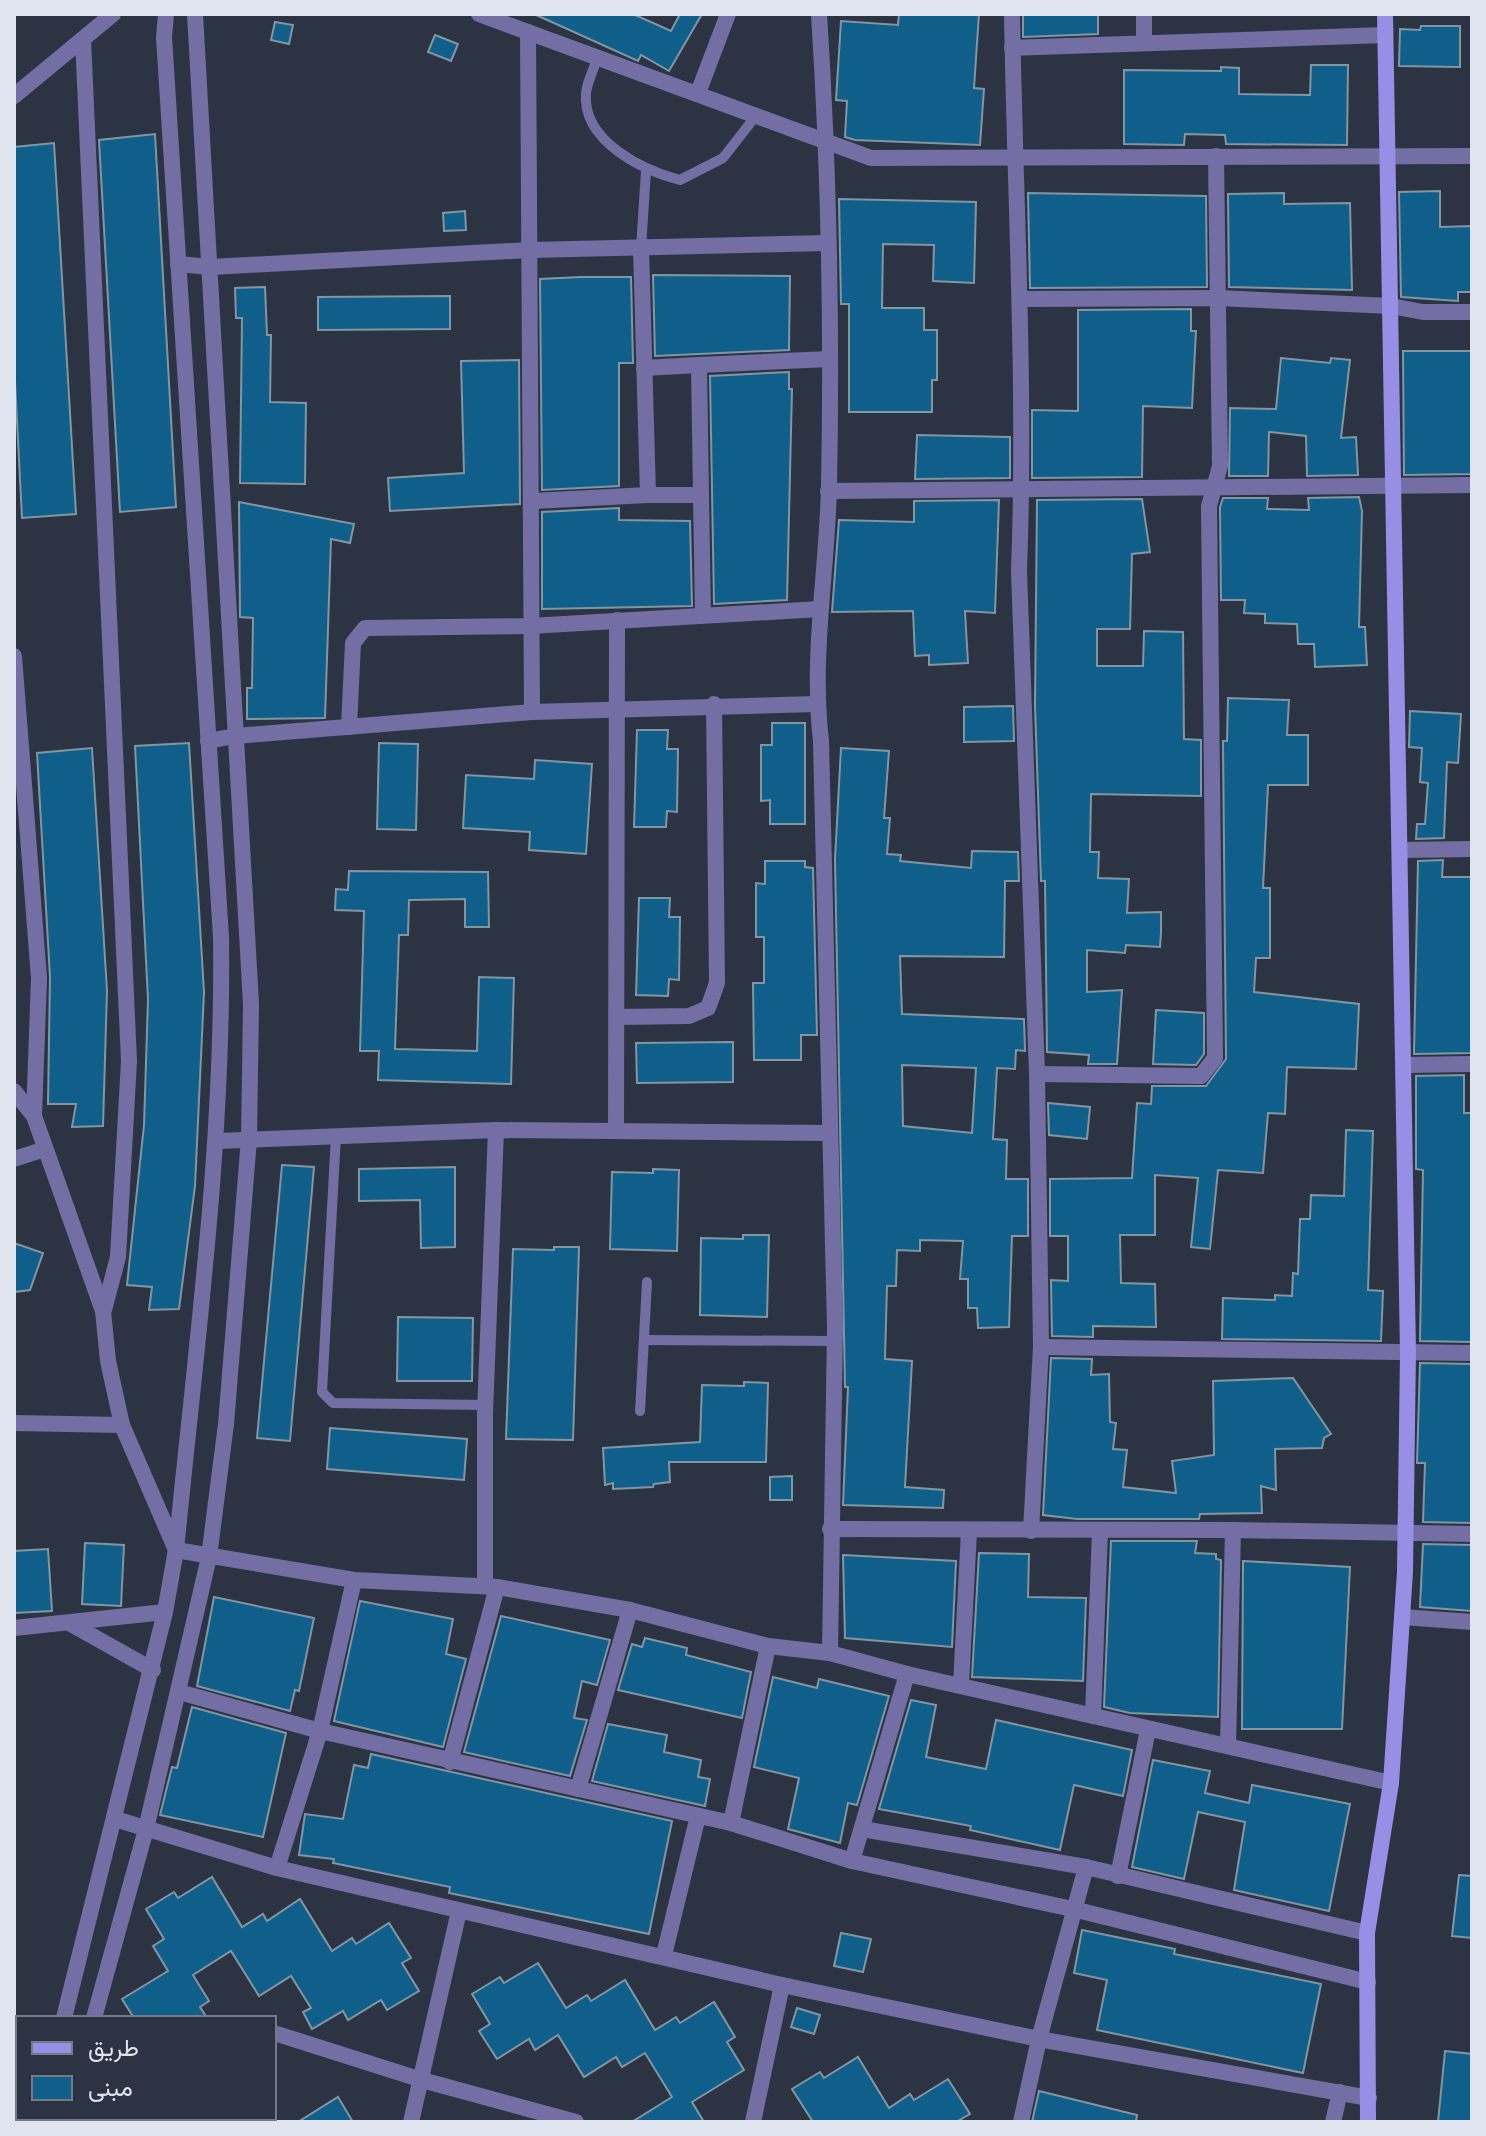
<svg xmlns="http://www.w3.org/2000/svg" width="1486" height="2136" viewBox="0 0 1486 2136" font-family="'Sofia Sans Condensed',Vazirmatn,sans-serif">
  <rect width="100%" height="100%" fill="#2c3443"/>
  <g fill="#0f5f8a" stroke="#8295a2" stroke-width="2" fill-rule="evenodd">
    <polygon points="534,14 633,14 671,31 680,14 702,14 669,71 641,55 638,61"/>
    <polygon points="899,14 979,14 974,88 984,89 980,145 855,140 845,137 847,101 836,100 841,21 898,25"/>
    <polygon points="1023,14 1098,14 1098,34 1023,37"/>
    <polygon points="275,22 293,25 289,44 271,40"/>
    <polygon points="1421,26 1460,26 1460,67 1399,66 1400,29 1420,30"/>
    <polygon points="435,35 458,44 451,61 428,52"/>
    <polygon points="1311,65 1348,65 1347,145 1226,144 1225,135 1185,134 1184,145 1124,144 1124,70 1221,71 1221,67 1239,68 1239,94 1310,95"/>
    <polygon points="155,134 176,507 120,512 99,140"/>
    <polygon points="54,143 76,514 22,518 14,362 14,147"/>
    <polygon points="1440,191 1440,227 1472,226 1472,292 1458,292 1458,301 1401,297 1399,192"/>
    <polygon points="1028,193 1206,196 1207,287 1030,288"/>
    <polygon points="1284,193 1284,204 1350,203 1352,290 1229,287 1228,194"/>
    <polygon points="839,199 976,202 974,283 933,281 934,245 883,244 882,308 924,308 924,330 937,330 937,380 932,380 932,412 849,412 849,304 841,304"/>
    <polygon points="465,211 466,230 444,231 443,213"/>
    <polygon points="653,275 790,276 789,350 655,356"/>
    <polygon points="581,277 631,277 633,363 619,363 619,486 542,490 540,279"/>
    <polygon points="265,287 267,335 271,335 270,402 306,403 305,484 240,483 242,318 236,318 235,288"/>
    <polygon points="450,296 450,329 318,330 318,297"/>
    <polygon points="1191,309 1191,331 1196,331 1192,408 1143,406 1142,477 1032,478 1032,410 1078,411 1078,310"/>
    <polygon points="1403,351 1472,351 1472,474 1404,475"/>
    <polygon points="1281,358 1330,363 1331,358 1350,360 1341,438 1356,437 1358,475 1307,476 1306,436 1269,432 1268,476 1229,476 1230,408 1276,409"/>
    <polygon points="519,360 520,504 390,511 388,478 464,473 461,361"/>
    <polygon points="789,372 789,389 792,389 787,600 714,604 710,376"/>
    <polygon points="917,435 1010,437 1010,478 915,479"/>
    <polygon points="1359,497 1362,511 1359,627 1365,627 1367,665 1315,667 1314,644 1298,644 1297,624 1265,623 1265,614 1244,613 1245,600 1221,600 1220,507 1223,498 1268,498 1267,509 1309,510 1308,498"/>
    <polygon points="1142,499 1150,552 1132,554 1130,629 1097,629 1097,666 1143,666 1144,631 1183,632 1184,739 1201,740 1201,796 1091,794 1090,852 1099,852 1098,878 1129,879 1127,913 1161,912 1161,932 1160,947 1126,945 1125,953 1087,950 1087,992 1122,990 1117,1064 1088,1064 1089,1055 1047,1052 1045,881 1041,881 1035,706 1037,500"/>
    <polygon points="999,500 995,613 965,611 968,663 929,665 929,655 915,656 913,611 832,612 839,520 914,522 914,501"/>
    <polygon points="239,502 354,524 350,543 331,539 325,718 247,719 247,688 252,688 253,618 240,617"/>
    <polygon points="619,508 619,520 690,521 692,606 542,609 542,512"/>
    <polygon points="1228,698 1289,700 1287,735 1308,735 1308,785 1268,785 1263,888 1270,888 1270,958 1256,958 1254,992 1359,1004 1356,1069 1287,1067 1285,1114 1268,1113 1263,1173 1218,1170 1210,1249 1191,1247 1198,1178 1155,1175 1155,1235 1120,1235 1121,1283 1155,1284 1156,1327 1093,1326 1093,1337 1052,1336 1051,1280 1068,1281 1068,1236 1050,1236 1050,1179 1132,1178 1137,1103 1151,1104 1152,1086 1206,1086 1226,1059 1223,741 1227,741"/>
    <polygon points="1013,706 1014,741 964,742 964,707"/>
    <polygon points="1410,711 1461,714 1458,763 1447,762 1444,838 1416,839 1417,824 1425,824 1428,783 1420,782 1422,748 1409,747"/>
    <polygon points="772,723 805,723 805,824 770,824 770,800 761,801 761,745 772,745"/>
    <polygon points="637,730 668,730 667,749 678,749 677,812 667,811 666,827 634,827"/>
    <polygon points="189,743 204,992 195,1186 179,1309 149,1310 152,1287 127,1285 144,1125 148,999 135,746"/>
    <polygon points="379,743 418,744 416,830 377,829"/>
    <polygon points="92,748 107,991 103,1126 72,1127 76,1104 48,1104 50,977 37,753"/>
    <path d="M 841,748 L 889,751 L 884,818 L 890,818 L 887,854 L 901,855 L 900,861 L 971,868 L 972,851 L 1018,852 L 1019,881 L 1005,881 L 1004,957 L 900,956 L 902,1014 L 1024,1019 L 1025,1051 L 1016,1050 L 1015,1069 L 997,1068 L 993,1139 L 1007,1140 L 1006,1179 L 1028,1179 L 1028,1236 L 1012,1236 L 1009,1327 L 978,1328 L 977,1308 L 968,1308 L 968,1279 L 960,1279 L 963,1241 L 920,1240 L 920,1251 L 897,1250 L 896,1286 L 887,1286 L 885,1359 L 912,1361 L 905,1487 L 944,1490 L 943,1508 L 843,1505 L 848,1387 L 845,1387 L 835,859 ZM 902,1065 L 976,1068 L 972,1133 L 903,1126 Z"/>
    <polygon points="535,760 592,764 586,854 529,850 530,832 463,828 466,775 534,779"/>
    <polygon points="1443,860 1442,877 1472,877 1472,1053 1414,1054 1418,861"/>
    <polygon points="765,861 805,861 805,867 813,868 817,1035 801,1035 801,1060 754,1060 753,983 764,983 764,937 756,937 756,883 765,884"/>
    <polygon points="349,871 488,872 489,927 465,927 465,899 409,900 408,935 399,935 395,1049 477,1051 479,977 514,978 511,1084 378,1080 379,1051 360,1051 364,911 335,910 336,889 348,890"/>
    <polygon points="639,898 670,898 669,917 680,917 679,980 669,979 668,996 636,995"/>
    <polygon points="1156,1010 1204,1013 1204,1054 1196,1065 1153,1064"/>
    <polygon points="733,1042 733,1082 637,1083 636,1043"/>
    <polygon points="1464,1075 1464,1113 1472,1113 1472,1342 1420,1341 1423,1170 1416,1169 1416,1076"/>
    <polygon points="1048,1103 1090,1107 1087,1139 1049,1135"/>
    <polygon points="1346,1130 1373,1131 1368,1290 1383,1291 1381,1341 1222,1339 1223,1298 1275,1300 1275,1295 1292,1296 1293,1273 1298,1274 1300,1219 1310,1219 1311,1195 1344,1196"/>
    <polygon points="282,1165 314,1167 290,1441 257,1438"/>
    <polygon points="455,1167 455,1247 421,1248 420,1200 359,1201 359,1169"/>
    <polygon points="653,1169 679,1170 677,1251 610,1249 612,1172 653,1173"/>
    <polygon points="743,1235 769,1235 767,1317 700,1315 701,1238 743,1239"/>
    <polygon points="14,1243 43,1253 30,1290 14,1292"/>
    <polygon points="554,1247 579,1247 573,1440 506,1439 513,1249 554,1250"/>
    <polygon points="398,1317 473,1318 472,1381 397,1381"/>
    <polygon points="1051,1358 1092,1359 1091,1375 1109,1374 1110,1422 1116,1423 1113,1449 1127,1450 1123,1487 1176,1493 1172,1461 1214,1455 1213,1381 1293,1378 1331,1434 1324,1438 1322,1448 1275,1449 1276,1490 1261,1486 1262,1513 1200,1514 1199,1519 1077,1519 1043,1515"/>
    <polygon points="1420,1363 1472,1364 1472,1523 1423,1522 1425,1463 1417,1463"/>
    <polygon points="744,1382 768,1383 766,1462 669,1462 670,1482 654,1484 653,1487 613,1489 613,1483 605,1485 603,1448 700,1442 702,1385 744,1386"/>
    <polygon points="330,1428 467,1439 464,1480 327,1469"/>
    <polygon points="792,1476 792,1500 770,1500 770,1477"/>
    <polygon points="1111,1541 1197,1541 1195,1553 1216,1554 1216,1559 1221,1560 1218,1717 1130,1713 1104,1707"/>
    <polygon points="85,1543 124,1545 121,1606 82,1604"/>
    <polygon points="1423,1544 1472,1545 1472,1611 1420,1607"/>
    <polygon points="48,1549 52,1611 14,1613 14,1551"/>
    <polygon points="979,1553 1029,1554 1028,1597 1086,1598 1083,1681 972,1677"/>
    <polygon points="843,1555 956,1561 952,1647 845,1638"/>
    <polygon points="1243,1561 1350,1567 1342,1729 1242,1729"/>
    <polygon points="214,1597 314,1618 299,1691 295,1690 290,1711 197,1686"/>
    <polygon points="360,1601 453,1619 446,1654 466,1659 443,1747 334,1721"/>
    <polygon points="501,1616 610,1640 597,1685 582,1681 574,1718 587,1720 570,1776 464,1752"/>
    <polygon points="645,1638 687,1648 686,1655 751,1672 742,1718 618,1690 632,1644 642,1647"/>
    <polygon points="773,1677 817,1688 819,1679 889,1696 857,1805 848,1803 840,1843 788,1829 799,1778 754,1767"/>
    <polygon points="911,1700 936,1705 926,1757 986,1769 996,1720 1132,1750 1123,1796 1074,1785 1060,1850 970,1830 971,1826 879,1809"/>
    <polygon points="192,1707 286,1733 263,1837 160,1815 172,1767 177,1768"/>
    <polygon points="608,1724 667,1735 664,1752 701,1760 698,1777 710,1779 705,1806 592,1781"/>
    <polygon points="371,1754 672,1821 649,1934 449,1893 450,1887 333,1863 334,1859 299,1855 305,1814 343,1819 354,1765 368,1768"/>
    <polygon points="1153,1760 1210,1771 1205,1793 1249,1803 1252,1785 1350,1804 1329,1911 1234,1890 1245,1822 1198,1812 1184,1879 1132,1867"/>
    <polygon points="1459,1875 1472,1876 1472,1938 1452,1936"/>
    <polygon points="212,1877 242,1927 263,1914 267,1921 300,1899 332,1951 352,1938 356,1944 389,1923 411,1958 402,1963 419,1991 387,2010 381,2000 348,2020 343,2011 312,2029 303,2012 311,2008 291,1976 259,1996 231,1951 193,1975 209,2001 200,2007 207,2018 134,2018 122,1999 168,1971 153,1946 164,1939 146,1909 174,1892 178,1898"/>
    <polygon points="1082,1930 1175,1949 1174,1954 1321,1984 1303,2073 1097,2030 1107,1980 1074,1973"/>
    <polygon points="841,1933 871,1939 863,1972 834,1966"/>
    <polygon points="538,1963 566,2008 587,1995 591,2001 625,1980 655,2030 676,2017 680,2023 714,2002 735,2037 727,2042 744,2070 692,2102 704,2122 632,2122 672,2097 645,2053 622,2067 616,2057 584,2077 558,2035 535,2050 529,2039 497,2059 479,2031 490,2024 472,1994 500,1977 504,1983"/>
    <polygon points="797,2008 820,2015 814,2034 791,2027"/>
    <polygon points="1445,2051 1472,2054 1472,2122 1438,2122"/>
    <polygon points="858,2057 889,2108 910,2094 914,2100 948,2079 970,2114 956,2122 813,2122 792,2089 820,2072 824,2078"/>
    <polygon points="1039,2091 1137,2115 1136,2122 1032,2122"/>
    <polygon points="338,2097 353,2122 298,2122"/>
  </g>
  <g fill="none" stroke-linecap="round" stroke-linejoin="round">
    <g stroke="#736fa5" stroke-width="10">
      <path d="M 598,57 C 594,68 587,82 586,93 C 582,141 642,170 680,180 L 723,158 L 755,117"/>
      <polyline points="641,248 646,171"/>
      <polyline points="336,1135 322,1392 333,1403 486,1405"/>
      <polyline points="644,1340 835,1341"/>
      <polyline points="640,1411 647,1282"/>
    </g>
    <g stroke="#736fa5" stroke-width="16">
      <polyline points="479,14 871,158 1472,156"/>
      <path d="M 819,14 C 829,171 832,329 829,487 C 827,572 811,656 821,741 L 835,1328 L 830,1653"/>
      <path d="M 1012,14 C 1015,200 1026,385 1019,571 L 1037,1074 L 1041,1347 L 1031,1531"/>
      <polyline points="1144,14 1144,43"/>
      <polyline points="528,32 532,712"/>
      <polyline points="83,39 129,1061 118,1257 104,1310"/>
      <polyline points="1012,48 1385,35"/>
      <polyline points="698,93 728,14"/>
      <polyline points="178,264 211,267 530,250 828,243"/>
      <polyline points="1020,299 1218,298 1391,306 1423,312 1472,312"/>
      <polyline points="644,368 699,365"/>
      <polyline points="828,491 1472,485"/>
      <polyline points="648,495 701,495 699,365 829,359"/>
      <polyline points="701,495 703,615"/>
      <polyline points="533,501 648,495 641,248"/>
      <polyline points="14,656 39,978 34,1116 103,1311 108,1361 122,1425 176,1550 354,1580 497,1587 630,1610 768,1646 830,1653 907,1674 1391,1783"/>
      <polyline points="349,727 353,643 365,628 530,626 820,609"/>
      <polyline points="208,741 235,736 532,712 817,704"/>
      <polyline points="1401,850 1472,849"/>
      <polyline points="617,1017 689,1016 708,1008 717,983 714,704"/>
      <polyline points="1404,1065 1472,1064"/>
      <polyline points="1037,1074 1201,1076 1215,1058 1209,506 1220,466 1216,156"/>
      <polyline points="14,1091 34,1116"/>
      <polyline points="616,1131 617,620"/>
      <polyline points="217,1141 496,1130 828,1133"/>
      <polyline points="14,1159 45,1149"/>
      <polyline points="1041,1347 1472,1353"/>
      <polyline points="14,1423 122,1425"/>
      <polyline points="830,1529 1233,1530 1472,1534"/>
      <polyline points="485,1585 485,1413 496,1130"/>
      <polyline points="1402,1617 1472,1622"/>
      <polyline points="71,1624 153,1670"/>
      <polyline points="14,1628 165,1612"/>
      <polyline points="961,1685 969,1531"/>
      <polyline points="179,1692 320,1731 731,1823 852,1861 1077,1910 1368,1982"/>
      <polyline points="1093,1716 1100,1531"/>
      <polyline points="1228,1746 1233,1530"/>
      <polyline points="450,1762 497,1587"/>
      <polyline points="578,1789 630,1610"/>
      <polyline points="115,1819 277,1868 782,1985 1039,2039 1369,2098"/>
      <polyline points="731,1823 768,1646"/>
      <polyline points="862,1829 1086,1867 1367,1933"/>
      <polyline points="852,1861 907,1674"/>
      <polyline points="277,1868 320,1731 354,1580"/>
      <polyline points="1118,1876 1148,1730"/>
      <polyline points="664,1955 698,1816"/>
      <path d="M 64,2018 L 165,1612 L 176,1550 C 196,1346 224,1142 221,937 L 164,37 L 166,14"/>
      <polyline points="94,2018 146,1829 209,1557 226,1424 249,1139 251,1004 195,14"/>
      <polyline points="274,2033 422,2080 576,2122"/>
      <polyline points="37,2122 38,2118"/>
      <polyline points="65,2122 66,2118"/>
      <polyline points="411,2122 459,1911"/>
      <polyline points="753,2122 782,1985"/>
      <polyline points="1021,2122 1039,2039 1086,1867"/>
      <polyline points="1333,2122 1340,2092"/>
    </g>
    <polyline stroke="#736fa5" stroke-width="16" points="14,96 113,14"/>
    <polyline stroke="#978fe6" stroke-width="16" points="1368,2122 1367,1933 1391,1783 1405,1572 1408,1352 1385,14"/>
  </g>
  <rect width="1486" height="2136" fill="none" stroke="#dfe4ee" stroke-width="32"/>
  <rect x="16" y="2016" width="260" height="104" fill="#2c3443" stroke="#747a87" stroke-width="2"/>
  <rect x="32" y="2042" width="40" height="12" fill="#978fe6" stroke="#747a87" stroke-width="2"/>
  <text x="88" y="2056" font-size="24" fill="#dfe4ee">طريق</text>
  <rect x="32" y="2076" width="40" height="24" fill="#0f5f8a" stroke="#747a87" stroke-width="2"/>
  <text x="88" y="2096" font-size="24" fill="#dfe4ee">مبنى</text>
</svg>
